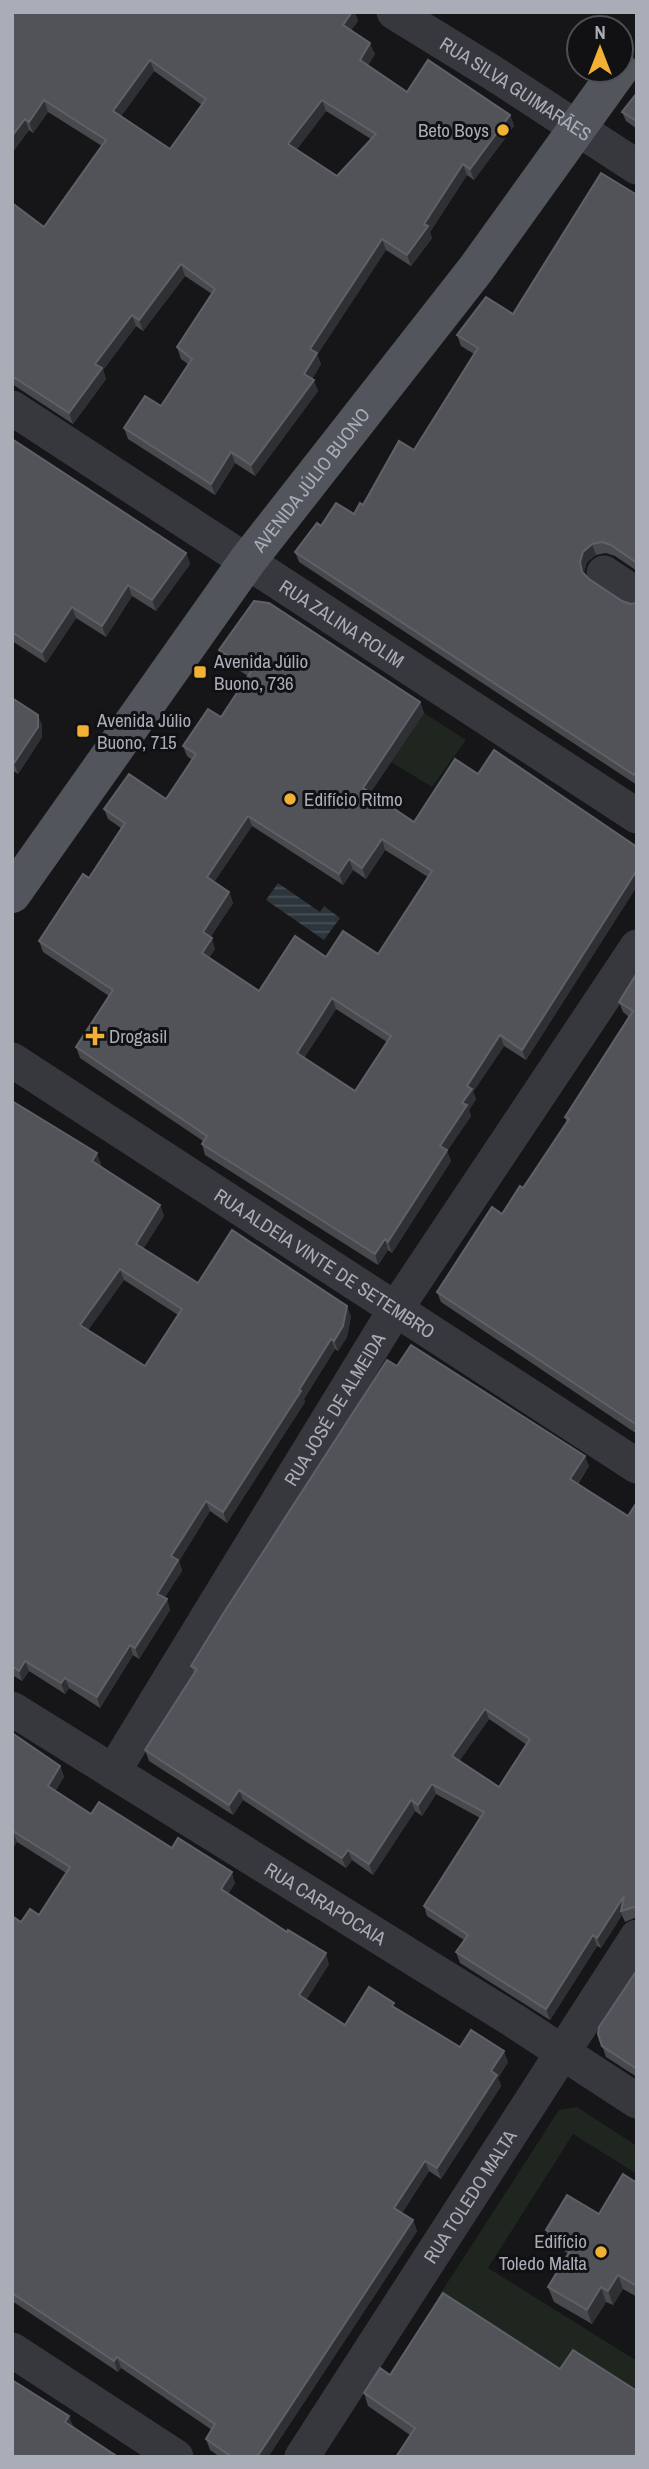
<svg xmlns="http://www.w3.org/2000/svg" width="649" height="2469" viewBox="0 0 649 2469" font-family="'Archivo Narrow',sans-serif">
  <defs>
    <pattern id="water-rules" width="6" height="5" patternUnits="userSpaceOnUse" patternTransform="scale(1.75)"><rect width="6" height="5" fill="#2c353c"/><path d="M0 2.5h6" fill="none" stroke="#485056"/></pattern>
  </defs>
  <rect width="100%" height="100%" fill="#161618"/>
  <g fill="#1e261f">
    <polygon points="424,713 466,740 432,787 391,762"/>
    <polygon points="577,2107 637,2146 637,2174 573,2134 488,2268 637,2361 637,2425 437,2299 559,2110"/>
  </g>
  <polygon fill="url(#water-rules)" points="278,883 320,912 324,906 340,918 324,940 266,900"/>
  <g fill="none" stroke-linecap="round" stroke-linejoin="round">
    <g stroke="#37383d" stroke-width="35">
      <path id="s1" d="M 394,12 L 493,73 L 637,167"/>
      <path id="s2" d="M 12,408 L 637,816"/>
      <polyline points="604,573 637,595"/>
      <path id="s3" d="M 12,1060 L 637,1466"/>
      <path id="s4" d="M 12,1709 L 513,2020 L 637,2101"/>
      <path id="s5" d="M 113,1772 L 395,1310 L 637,947"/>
      <polyline points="12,2350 176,2457"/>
      <path id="s6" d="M 302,2457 L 637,1937"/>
    </g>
    <path stroke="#53555c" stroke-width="38" id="s7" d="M 12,894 L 248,560 L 476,269 L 619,70"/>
  </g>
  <g fill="#47494d" fill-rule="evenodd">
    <path d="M 12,12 L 358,21 L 351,30 L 375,54 L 368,65 L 407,92 L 510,115 L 514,126 L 474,180 L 467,175 L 430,232 L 432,238 L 411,266 L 386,250 L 317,355 L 321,364 L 312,379 L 318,391 L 255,476 L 235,463 L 215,495 L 128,439 L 124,428 L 161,406 L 188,364 L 181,359 L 177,347 L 212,294 L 185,276 L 143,331 L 136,326 L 103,370 L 106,379 L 73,424 L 12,384 L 12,203 L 44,227 L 102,146 L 48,112 L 33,133 L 29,130 L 12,153 ZM 154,71 L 202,105 L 170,149 L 121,116 ZM 326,111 L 371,139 L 337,176 L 297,149 Z"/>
    <polygon points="637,93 637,129 626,121 622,112"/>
    <polygon points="637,195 637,571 615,556 606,553 596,555 587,562 584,572 589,579 622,601 631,604 637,603 637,785 299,562 295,552 321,526 354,514 414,450 474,354 461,346 457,335 513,314"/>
    <polygon points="12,439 186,553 190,564 156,611 132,596 106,637 76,618 46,663 12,641"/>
    <path d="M 219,650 L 420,702 L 424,713 L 370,793 L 414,822 L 478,774 L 637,847 L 637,886 L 526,1060 L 504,1046 L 473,1092 L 476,1099 L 469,1110 L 471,1116 L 447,1151 L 451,1161 L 392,1253 L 388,1250 L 378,1265 L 205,1155 L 202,1144 L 203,1141 L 80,1058 L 76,1047 L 109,996 L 43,952 L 39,941 L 89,878 L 121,828 L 108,819 L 104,809 L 166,799 L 192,760 L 187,756 L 183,746 L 221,717 L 248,676 L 223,660 ZM 252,826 L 343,885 L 353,870 L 366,879 L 385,850 L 428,877 L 378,954 L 326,957 L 259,991 L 209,958 L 215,949 L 210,937 L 233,903 L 229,892 L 214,882 ZM 336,1009 L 387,1042 L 355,1091 L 304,1058 Z"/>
    <polygon points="12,698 42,725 42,737 18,774 12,770"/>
    <polygon points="637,973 637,1434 441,1302 437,1292 523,1188 567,1123 565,1117 629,1017 623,1012 619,1002"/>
    <path d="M 12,1101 L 101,1164 L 100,1166 L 160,1205 L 164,1216 L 143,1249 L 198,1283 L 351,1316 L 347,1337 L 338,1351 L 335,1349 L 304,1399 L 305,1402 L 227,1523 L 210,1511 L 179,1561 L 182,1571 L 164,1598 L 167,1599 L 170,1610 L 139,1659 L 133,1655 L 100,1708 L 69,1688 L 65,1694 L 29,1671 L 22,1681 L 12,1675 ZM 124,1280 L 178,1315 L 145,1366 L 88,1330 Z"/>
    <path d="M 397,1366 L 589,1466 L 578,1484 L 628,1516 L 637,1507 L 637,1917 L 625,1922 L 622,1915 L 601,1948 L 597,1946 L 550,2020 L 460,1963 L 456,1952 L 464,1940 L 427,1916 L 424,1906 L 480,1818 L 436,1794 L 422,1816 L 415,1811 L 373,1875 L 352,1860 L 346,1868 L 243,1800 L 233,1815 L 149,1761 L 145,1750 L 194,1673 L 191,1666 ZM 489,1719 L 527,1745 L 499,1787 L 459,1761 Z"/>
    <polygon points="12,1733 60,1766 64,1777 55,1791 91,1814 172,1848 235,1883 228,1894 329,1964 306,2000 345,2025 396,2008 460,2047 508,2062 498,2078 501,2086 441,2179 429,2171 402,2213 413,2220 417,2231 268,2457 220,2457 210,2450 206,2439 212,2430 121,2368 118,2372 12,2301 12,1916 21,1922 39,1915 66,1873 17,1842 12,1849"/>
    <polygon points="637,1970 637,2077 606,2057 598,2034"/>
    <polygon points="637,2183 637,2297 623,2289 613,2305 606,2302 592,2324 554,2302 548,2287 569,2254 551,2244 546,2230 599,2214"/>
    <polygon points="560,2369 637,2391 410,2435 368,2406 364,2393 390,2375"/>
  </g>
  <g fill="#2f3033">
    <polygon points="352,12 355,12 358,21 347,36 343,25"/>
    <polygon points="370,43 375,54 364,71 360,60"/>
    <polygon points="150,60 154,71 117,122 113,111"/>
    <polygon points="44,100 48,112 33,133 29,122"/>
    <polygon points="322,100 326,111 292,155 288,144"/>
    <polygon points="510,115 514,126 474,180 470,169"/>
    <polygon points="25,119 29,130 12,153 12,136"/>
    <polygon points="463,164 467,175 430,232 432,238 411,266 407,255 424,224"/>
    <polygon points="382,239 386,250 317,355 321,364 308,385 304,374 310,349"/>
    <polygon points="181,264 185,276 143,331 139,320"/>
    <polygon points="132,315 136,326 103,370 106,379 73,424 69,413 95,364"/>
    <polygon points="314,380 318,391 255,476 251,465"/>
    <polygon points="231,452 235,463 215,495 211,484"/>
    <polygon points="592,544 596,555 587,562 584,572 586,582 580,562 583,552"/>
    <polygon points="186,553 190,564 156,611 152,600"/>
    <polygon points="128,585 132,596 106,637 102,626"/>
    <polygon points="72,607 76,618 46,663 42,652"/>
    <polygon points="420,702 424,713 367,798 363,788"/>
    <polygon points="38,715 42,725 42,737 18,774 14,763"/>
    <polygon points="248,816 252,826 210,888 207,877"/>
    <polygon points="382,839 385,850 366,879 362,868"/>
    <polygon points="349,859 353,870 343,885 339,874"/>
    <polygon points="637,870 637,886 526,1060 522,1050"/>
    <polygon points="229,892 233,903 207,943 203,932"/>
    <polygon points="212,938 215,949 205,964 202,953"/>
    <polygon points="332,998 336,1009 300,1064 297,1053"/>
    <polygon points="500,1035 504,1046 473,1092 476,1099 469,1110 471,1116 447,1151 451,1161 392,1253 388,1242 462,1103 467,1086"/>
    <polygon points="97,1153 101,1164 96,1171 92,1161"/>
    <polygon points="160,1205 164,1216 139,1255 136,1244"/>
    <polygon points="385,1239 388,1250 378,1265 375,1254"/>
    <polygon points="120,1269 124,1280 84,1336 80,1325"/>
    <polygon points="347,1306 351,1316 347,1337 338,1351 334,1341"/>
    <polygon points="331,1339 335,1349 304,1399 305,1402 227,1523 223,1512"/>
    <polygon points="585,1456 589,1466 574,1489 570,1479"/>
    <polygon points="206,1501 210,1511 179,1561 182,1571 160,1605 157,1594 171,1556"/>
    <polygon points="167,1599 170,1610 139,1659 135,1648"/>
    <polygon points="130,1645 133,1655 100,1708 97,1697"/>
    <polygon points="25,1661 29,1671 22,1681 19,1671"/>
    <polygon points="65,1678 69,1688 65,1694 61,1683"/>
    <polygon points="485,1709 489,1719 456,1766 452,1756"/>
    <polygon points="60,1766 64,1777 52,1796 48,1786"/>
    <polygon points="432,1784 436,1794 422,1816 418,1805"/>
    <polygon points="239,1790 243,1800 233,1815 229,1805"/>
    <polygon points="411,1800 415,1811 373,1875 369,1864"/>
    <polygon points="13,1831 17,1842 12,1849 12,1832"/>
    <polygon points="348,1850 352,1860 346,1868 342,1858"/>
    <polygon points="232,1872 235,1883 225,1900 221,1889"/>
    <polygon points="624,1896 621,1911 622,1915 601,1948 597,1938"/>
    <polygon points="593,1935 597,1946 550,2020 546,2009"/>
    <polygon points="326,1953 329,1964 303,2006 299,1995"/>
    <polygon points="504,2051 508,2062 498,2078 501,2086 441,2179 437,2168 491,2071"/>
    <polygon points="425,2161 429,2171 398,2219 394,2208"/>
    <polygon points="413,2220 417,2231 268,2457 257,2457"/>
    <polygon points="618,2275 623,2289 613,2305 608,2291"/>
    <polygon points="601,2287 606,2302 592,2324 587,2310"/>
    <polygon points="117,2357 121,2368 118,2372 114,2361"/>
    <polygon points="69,2416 74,2428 65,2422"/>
  </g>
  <g fill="#525359" stroke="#5f6168" stroke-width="2" fill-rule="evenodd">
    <path d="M 12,12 L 352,12 L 343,25 L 370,43 L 360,60 L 407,92 L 428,60 L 510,115 L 470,169 L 463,164 L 424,224 L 428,226 L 407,255 L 382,239 L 310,349 L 317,353 L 304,374 L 314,380 L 251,465 L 231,452 L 211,484 L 124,428 L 145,396 L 161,406 L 192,359 L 177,347 L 215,289 L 181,264 L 139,320 L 132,315 L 95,364 L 102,368 L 69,413 L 12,376 L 12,203 L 44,227 L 106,140 L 44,100 L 29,122 L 25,119 L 12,136 ZM 150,60 L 206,99 L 170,149 L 113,111 ZM 322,100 L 376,134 L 337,176 L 288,144 Z"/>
    <polygon points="637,93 637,121 622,112"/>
    <polygon points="601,173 637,195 637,563 611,545 602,542 592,544 583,552 580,562 582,572 589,579 622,601 631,604 637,603 637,771 634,775 295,552 317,523 321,526 336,503 354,514 360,503 363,505 399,441 414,450 478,348 457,335 486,297 513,314"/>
    <polygon points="12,439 186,553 152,600 128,585 102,626 72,607 42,652 12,632"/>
    <path d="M 254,601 L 269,603 L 420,702 L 363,788 L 414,822 L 455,759 L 478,774 L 494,750 L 637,847 L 637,870 L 522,1050 L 500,1035 L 467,1086 L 472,1089 L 462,1103 L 467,1105 L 440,1146 L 447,1150 L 388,1242 L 385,1239 L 375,1254 L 202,1144 L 207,1136 L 76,1047 L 113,990 L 39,941 L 83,874 L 89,878 L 125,823 L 104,809 L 129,774 L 166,799 L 196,754 L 183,746 L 208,709 L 221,717 L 252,670 L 219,650 ZM 248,816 L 339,874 L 349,859 L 362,868 L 382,839 L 432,871 L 378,954 L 343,931 L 326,957 L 295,936 L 259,991 L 202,953 L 212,938 L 203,932 L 229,892 L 207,877 ZM 332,998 L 391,1036 L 355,1091 L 297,1053 Z"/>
    <polygon points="12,698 38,715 38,727 14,763 12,762"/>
    <polygon points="637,973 637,1425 437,1292 492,1207 502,1214 520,1186 523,1188 569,1119 565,1117 633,1011 619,1002"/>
    <path d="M 12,1101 L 97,1153 L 92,1161 L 160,1205 L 136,1244 L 198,1283 L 232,1230 L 347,1306 L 343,1326 L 334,1341 L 331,1339 L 299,1390 L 301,1391 L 223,1512 L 206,1501 L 171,1556 L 178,1560 L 157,1594 L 167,1599 L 135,1648 L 130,1645 L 97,1697 L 65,1678 L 61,1683 L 25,1661 L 19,1671 L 12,1666 ZM 120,1269 L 182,1309 L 145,1366 L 80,1325 Z"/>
    <path d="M 411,1345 L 585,1456 L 570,1479 L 628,1516 L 635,1505 L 637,1507 L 637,1908 L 634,1907 L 621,1911 L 624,1896 L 597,1938 L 593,1935 L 546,2009 L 456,1952 L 468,1935 L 424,1906 L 484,1812 L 432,1784 L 418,1805 L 411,1800 L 369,1864 L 348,1850 L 342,1858 L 239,1790 L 229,1805 L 145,1750 L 197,1669 L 191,1666 L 223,1614 L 387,1360 L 397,1366 ZM 485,1709 L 530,1739 L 499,1787 L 452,1756 Z"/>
    <polygon points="12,1733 60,1766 48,1786 91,1814 99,1802 172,1848 178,1838 232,1872 221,1889 287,1932 288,1930 326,1953 299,1995 345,2025 369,1987 394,2003 392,2006 460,2047 471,2030 504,2051 491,2071 497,2075 437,2168 425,2161 394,2208 413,2220 257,2457 232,2457 206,2439 215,2424 117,2357 114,2361 12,2293 12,1916 21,1922 30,1909 39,1915 70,1867 13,1831 12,1832"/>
    <polygon points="637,1970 637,2069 602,2046 598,2034 599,2027"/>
    <polygon points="623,2174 637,2183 637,2286 618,2275 608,2291 601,2287 587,2310 548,2287 573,2246 546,2230 567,2195 599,2214"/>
    <polygon points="443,2293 560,2369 573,2350 637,2391 637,2457 396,2457 415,2428 364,2393 380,2368 390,2375"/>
    <polygon points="12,2380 69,2416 65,2422 118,2457 12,2457"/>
  </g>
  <g fill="#f2b134" stroke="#111113" stroke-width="2.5">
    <circle cx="503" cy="130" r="7"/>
    <rect x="193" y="665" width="14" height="14" rx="3.5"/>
    <rect x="76" y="724" width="14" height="14" rx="3.5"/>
    <circle cx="290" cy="799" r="7"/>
    <path d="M91.5 1025.5h7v7h7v7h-7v7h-7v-7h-7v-7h7z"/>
    <circle cx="601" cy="2252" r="7"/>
  </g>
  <g text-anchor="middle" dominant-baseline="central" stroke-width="6" stroke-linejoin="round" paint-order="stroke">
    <g font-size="19" fill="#a8adb8" stroke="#111113">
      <text stroke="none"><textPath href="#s1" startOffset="144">RUA SILVA GUIMARÃES</textPath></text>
      <text stroke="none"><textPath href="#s7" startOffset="511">AVENIDA JÚLIO BUONO</textPath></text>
      <text stroke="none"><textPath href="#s2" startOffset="394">RUA ZALINA ROLIM</textPath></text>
      <text stroke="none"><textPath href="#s3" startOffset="373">RUA ALDEIA VINTE DE SETEMBRO</textPath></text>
      <text stroke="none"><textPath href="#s5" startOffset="425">RUA JOSÉ DE ALMEIDA</textPath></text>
      <text stroke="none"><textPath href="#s4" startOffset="369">RUA CARAPOCAIA</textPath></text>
      <text stroke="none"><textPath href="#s6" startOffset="310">RUA TOLEDO MALTA</textPath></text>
    </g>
    <g font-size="19" fill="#a8adb8" stroke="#111113" text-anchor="start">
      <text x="489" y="130" text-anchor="end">Beto Boys</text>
      <text x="214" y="661">Avenida Júlio<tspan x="214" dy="22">Buono, 736</tspan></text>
      <text x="97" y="720">Avenida Júlio<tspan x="97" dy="22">Buono, 715</tspan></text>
      <text x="304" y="799">Edifício Ritmo</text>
      <text x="109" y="1036">Drogasil</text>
      <text x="587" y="2241" text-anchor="end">Edifício<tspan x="587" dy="22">Toledo Malta</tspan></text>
    </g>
  </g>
  <rect width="649" height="2469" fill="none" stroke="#a8adb8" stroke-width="28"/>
  <g transform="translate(600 49)"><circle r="33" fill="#111113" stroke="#4d4f55" stroke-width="2"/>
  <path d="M0-5L12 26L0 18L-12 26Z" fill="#f2b134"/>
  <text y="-10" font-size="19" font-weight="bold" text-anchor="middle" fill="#a8adb8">N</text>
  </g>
</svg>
